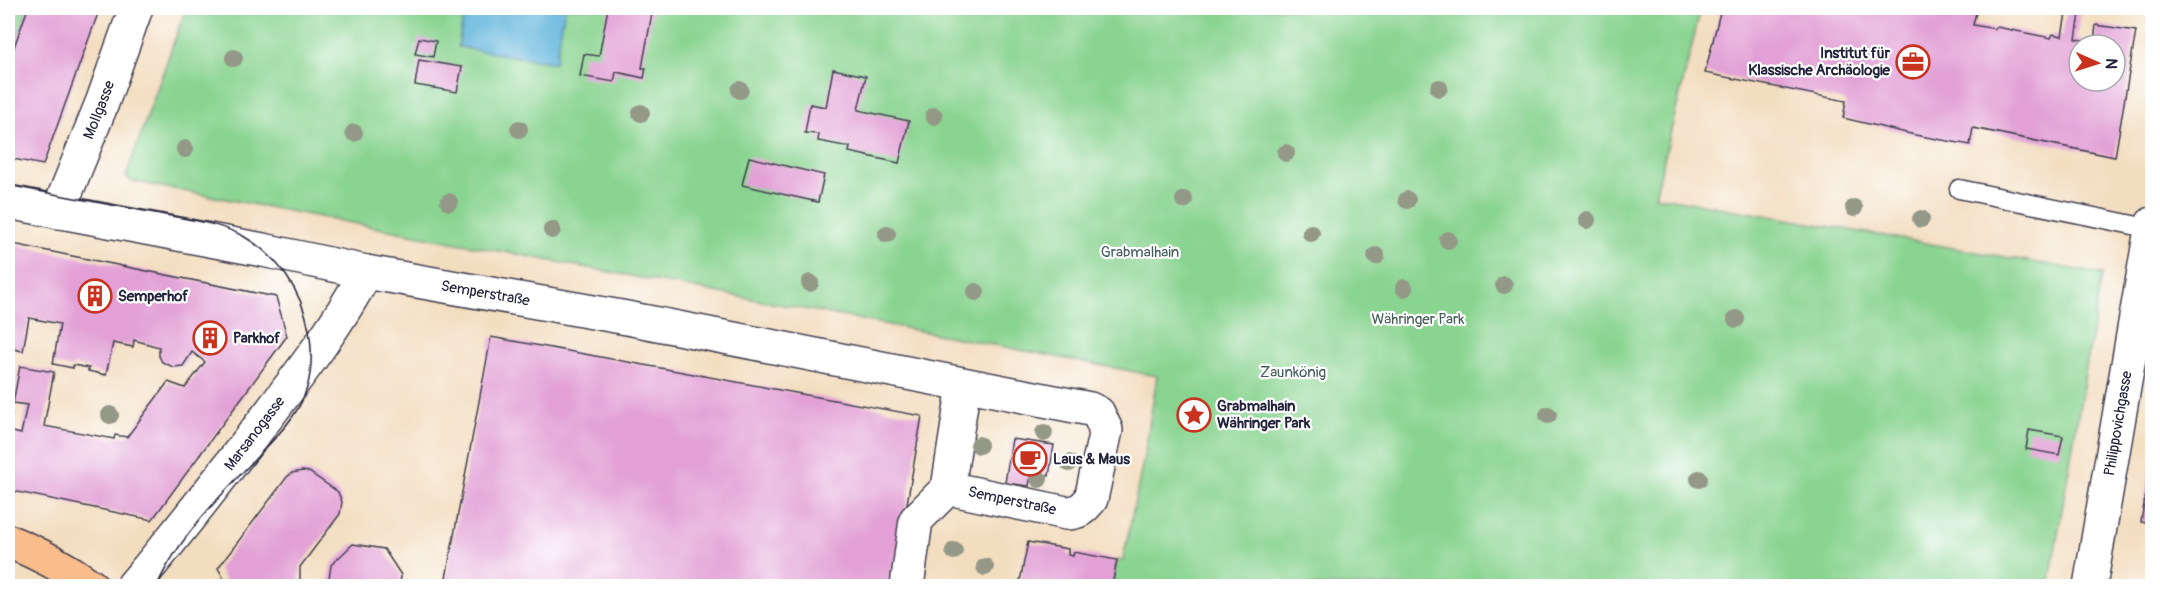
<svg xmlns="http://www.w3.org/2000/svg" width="2160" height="594" viewBox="0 0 2160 594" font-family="Pangolin,sans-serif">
  <rect width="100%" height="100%" fill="#fff"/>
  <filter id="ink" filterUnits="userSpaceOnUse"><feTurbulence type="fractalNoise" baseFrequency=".0167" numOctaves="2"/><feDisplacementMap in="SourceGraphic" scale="12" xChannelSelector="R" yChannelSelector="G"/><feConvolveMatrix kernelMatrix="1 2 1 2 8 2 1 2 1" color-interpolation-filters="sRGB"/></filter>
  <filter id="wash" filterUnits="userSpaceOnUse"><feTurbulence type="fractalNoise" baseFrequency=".008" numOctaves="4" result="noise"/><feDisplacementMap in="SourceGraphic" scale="24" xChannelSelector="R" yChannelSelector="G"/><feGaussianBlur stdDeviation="1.35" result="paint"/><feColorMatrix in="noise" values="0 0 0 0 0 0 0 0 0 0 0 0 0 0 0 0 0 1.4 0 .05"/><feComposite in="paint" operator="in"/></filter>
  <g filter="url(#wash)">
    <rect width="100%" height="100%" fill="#f3ddbf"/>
    <g fill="#8ad491" stroke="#567b66" stroke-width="1.5">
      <polygon points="8,8 28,8 8,64"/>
      <polygon points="186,8 1701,8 1655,196 2102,274 2049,586 1112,586 1117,560 1123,560 1145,452 1157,376 131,181 126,176"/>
    </g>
    <polygon fill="#5fb4db" stroke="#406b8b" stroke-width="1.5" points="465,8 565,8 555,63 458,47"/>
    <g id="blocks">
      <g fill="#e2a0d6" fill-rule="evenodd">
        <polygon points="28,8 100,8 43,165 8,158 8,64"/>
        <polygon points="608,8 653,8 642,68 646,68 644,78 616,72 614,82 580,76 584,54 599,56"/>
        <path d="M 1721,8 L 1829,8 L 1864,13 L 1865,8 L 1977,8 L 1973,25 L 1995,29 L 1997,27 L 2051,38 L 2053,34 L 2062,36 L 2067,8 L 2081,8 L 2076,39 L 2094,42 L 2096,25 L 2136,31 L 2115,157 L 1973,128 L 1970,145 L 1915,135 L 1843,118 L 1846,101 L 1705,73 ZM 2079,45 L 2115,45 L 2115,81 L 2079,81 Z"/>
        <polygon points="419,38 436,41 433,57 415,54"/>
        <polygon points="419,60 462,67 457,92 415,85"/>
        <polygon points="833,69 866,76 858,110 909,121 899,163 849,152 850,147 818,141 819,134 805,133 810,104 826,107"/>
        <polygon points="749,157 824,175 818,202 742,185"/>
        <polygon points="8,243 276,297 287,336 152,520 8,490 8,413 12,414 9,431 21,434 27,405 13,403 20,366 54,372 44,426 114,439 115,435 127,437 168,382 185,388 205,362 192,352 183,366 173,367 162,362 159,356 159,347 134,340 133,347 113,343 106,375 88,371 89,368 73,365 73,368 53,364 60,324 29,318 23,351 8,348"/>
        <polygon points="491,337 922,416 893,586 478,586 478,583 446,578"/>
        <polygon points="2029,430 2063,436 2059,455 2026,449"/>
        <polygon points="1012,439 1054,445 1049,476 1031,473 1029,486 1005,483"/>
        <polygon points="2151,462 2152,462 2152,524 2141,522"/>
        <polygon points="302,471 309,472 338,492 342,502 340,514 300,567 300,580 303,586 228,586 218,568 287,477 292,473"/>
        <polygon points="1028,542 1068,549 1068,555 1073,556 1074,552 1117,560 1112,586 1019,586"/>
        <polygon points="353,544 384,549 401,575 400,586 328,586 331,565"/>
      </g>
    </g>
  </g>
  <g filter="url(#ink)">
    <use href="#blocks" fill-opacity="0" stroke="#413e4f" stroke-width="1.5"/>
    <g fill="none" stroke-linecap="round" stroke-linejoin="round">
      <defs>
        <polyline id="service" points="1959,189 2152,229"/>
        <g id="minor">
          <path id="s1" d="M 8,202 L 263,250 L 366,272 L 627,318 L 1090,409 L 1098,413 L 1106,430 L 1091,499 C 1083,509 1078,513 1066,513 L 948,488 L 964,385"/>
          <path id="s2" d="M 58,212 L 102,103 L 136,8"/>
          <path id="s3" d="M 133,586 C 177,534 219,480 260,426 C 299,375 336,328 366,272"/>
          <polyline points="907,586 916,520 948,488"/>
          <path id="s4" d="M 2090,586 L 2152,224"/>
        </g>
        <path id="primary" d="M 8,541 C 38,553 65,567 91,586"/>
      </defs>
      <use href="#service" stroke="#413e4f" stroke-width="21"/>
      <use href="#minor" stroke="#413e4f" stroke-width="36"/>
      <use href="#primary" stroke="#413e4f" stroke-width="36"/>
      <use href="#service" stroke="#fff" stroke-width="18"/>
      <use href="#minor" stroke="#fff" stroke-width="33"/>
      <use href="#primary" stroke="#fabc8b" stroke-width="33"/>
      <path stroke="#22223b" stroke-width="1.5" d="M 8,185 C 57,195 106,204 155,213 C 183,219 217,222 243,236 C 277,255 302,291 309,330 C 314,360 312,390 293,416 C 283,431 269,444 257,457 C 221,495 178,538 157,586"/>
    </g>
    <g fill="#949887">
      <circle cx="234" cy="58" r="9"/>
      <circle cx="1439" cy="88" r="9"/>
      <circle cx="740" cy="90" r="9"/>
      <circle cx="641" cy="113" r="9"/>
      <circle cx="934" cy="116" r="9"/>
      <circle cx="519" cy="129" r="9"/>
      <circle cx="354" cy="133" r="9"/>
      <circle cx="185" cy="149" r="9"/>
      <circle cx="1286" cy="153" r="9"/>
      <circle cx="1184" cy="200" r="9"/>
      <circle cx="1407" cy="200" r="9"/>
      <circle cx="449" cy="202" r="9"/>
      <circle cx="1854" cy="208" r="9"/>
      <circle cx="1921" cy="219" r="9"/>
      <circle cx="1587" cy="220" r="9"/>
      <circle cx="552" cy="230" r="9"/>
      <circle cx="1311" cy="233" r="9"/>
      <circle cx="887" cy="234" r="9"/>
      <circle cx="1448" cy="240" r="9"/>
      <circle cx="1376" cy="256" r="9"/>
      <circle cx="810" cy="283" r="9"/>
      <circle cx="1504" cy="285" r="9"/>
      <circle cx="1404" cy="288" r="9"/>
      <circle cx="976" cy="292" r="9"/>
      <circle cx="1736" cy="319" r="9"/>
      <circle cx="110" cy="415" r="9"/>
      <circle cx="1548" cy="415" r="9"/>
      <circle cx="1044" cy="433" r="9"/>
      <circle cx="979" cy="445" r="9"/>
      <circle cx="1069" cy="463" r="9"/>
      <circle cx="1039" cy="479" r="9"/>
      <circle cx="1699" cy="479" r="9"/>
      <circle cx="954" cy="551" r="9"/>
      <circle cx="985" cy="567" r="9"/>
    </g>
  </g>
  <defs>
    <symbol id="office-ring" viewBox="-11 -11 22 22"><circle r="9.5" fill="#fff" stroke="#c8321e" stroke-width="1.5"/><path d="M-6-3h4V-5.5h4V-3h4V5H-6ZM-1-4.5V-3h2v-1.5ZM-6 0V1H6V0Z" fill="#c8321e"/></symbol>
    <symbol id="building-ring" viewBox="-11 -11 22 22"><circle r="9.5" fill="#fff" stroke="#c8321e" stroke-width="1.5"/><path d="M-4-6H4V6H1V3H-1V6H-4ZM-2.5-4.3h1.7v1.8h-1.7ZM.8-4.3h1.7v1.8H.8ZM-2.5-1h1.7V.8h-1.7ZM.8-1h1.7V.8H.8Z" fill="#c8321e"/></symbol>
    <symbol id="sight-ring" viewBox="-11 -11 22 22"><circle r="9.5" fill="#fff" stroke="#c8321e" stroke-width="1.5"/><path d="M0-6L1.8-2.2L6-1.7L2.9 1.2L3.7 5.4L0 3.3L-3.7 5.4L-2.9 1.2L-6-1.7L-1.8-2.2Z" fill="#c8321e"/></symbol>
    <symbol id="cafe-ring" viewBox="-11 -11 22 22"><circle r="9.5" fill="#fff" stroke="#c8321e" stroke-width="1.5"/><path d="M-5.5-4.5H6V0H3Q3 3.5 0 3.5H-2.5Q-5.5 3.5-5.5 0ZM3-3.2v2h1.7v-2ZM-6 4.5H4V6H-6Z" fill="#c8321e"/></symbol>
  </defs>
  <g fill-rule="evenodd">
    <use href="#office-ring" x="1894" y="43" width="38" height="38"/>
    <use href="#building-ring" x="76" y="277" width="38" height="38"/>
    <use href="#building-ring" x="191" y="319" width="38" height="38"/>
    <use href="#sight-ring" x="1175" y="396" width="38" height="38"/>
    <use href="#cafe-ring" x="1011" y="440" width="38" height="38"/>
  </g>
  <g text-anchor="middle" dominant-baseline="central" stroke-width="4.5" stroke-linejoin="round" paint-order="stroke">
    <g font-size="15" font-weight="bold" fill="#22223b" stroke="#fff" text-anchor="start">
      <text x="1890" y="53" text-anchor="end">Institut für<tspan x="1890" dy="17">Klassische Archäologie</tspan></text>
      <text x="118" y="296">Semperhof</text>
      <text x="233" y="338">Parkhof</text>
      <text x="1217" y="406">Grabmalhain<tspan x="1217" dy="17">Währinger Park</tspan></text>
      <text x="1053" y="459">Laus &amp; Maus</text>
    </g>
    <g font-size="15" fill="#22223b" stroke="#fff">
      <text stroke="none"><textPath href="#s2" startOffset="110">Mollgasse</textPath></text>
      <text stroke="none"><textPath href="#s1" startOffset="486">Semperstraße</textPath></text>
      <text stroke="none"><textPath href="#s4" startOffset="165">Philippovichgasse</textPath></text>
      <text stroke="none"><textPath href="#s3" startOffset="195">Marsanogasse</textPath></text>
      <text transform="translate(1012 501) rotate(12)">Semperstraße</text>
    </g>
    <g font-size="15" fill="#466059" stroke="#fff">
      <text x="1140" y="252">Grabmalhain</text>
      <text x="1418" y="319">Währinger Park</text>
      <text x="1293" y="372">Zaunkönig</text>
    </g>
  </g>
  <rect width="2160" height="594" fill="none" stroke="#fff" stroke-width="30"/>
  <g transform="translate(2097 63) rotate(93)"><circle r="28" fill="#ffffff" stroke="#a7a7b1" stroke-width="1.5"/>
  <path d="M0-4.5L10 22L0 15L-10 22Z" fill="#c8321e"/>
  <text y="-9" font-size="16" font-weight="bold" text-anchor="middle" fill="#22223b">N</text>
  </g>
</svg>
